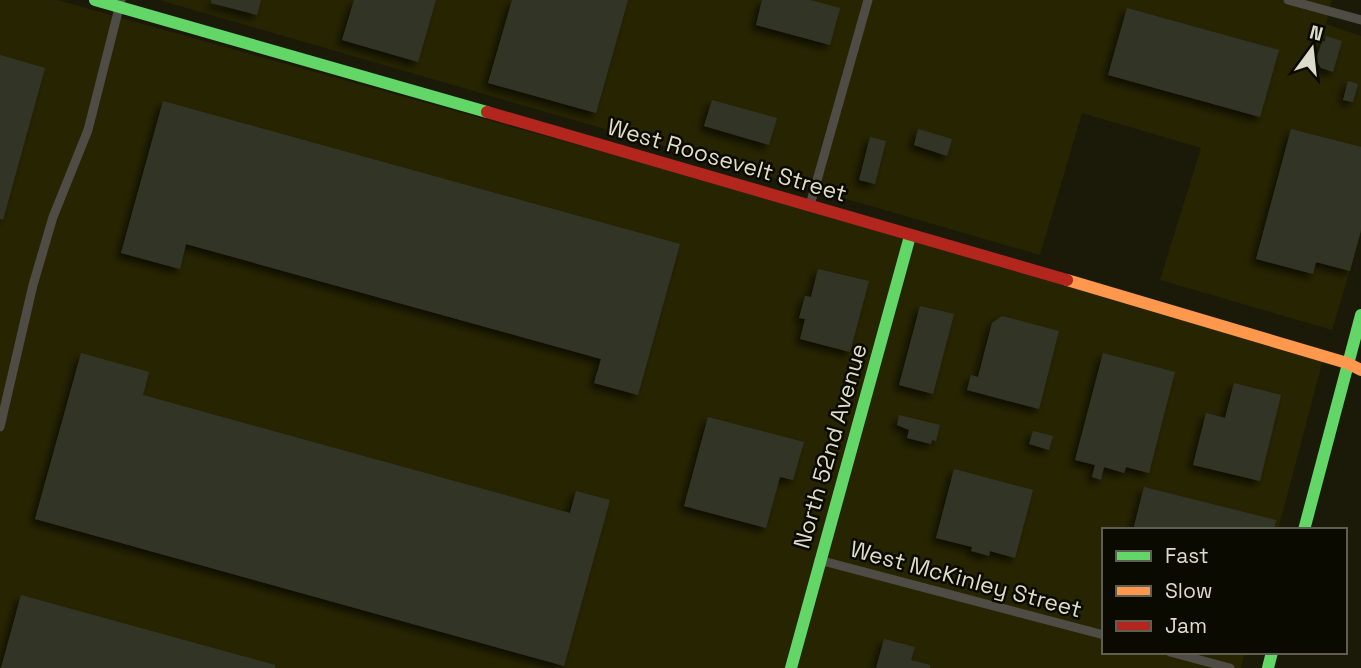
<svg xmlns="http://www.w3.org/2000/svg" width="1361" height="668" viewBox="0 0 1361 668" font-family="'Space Grotesk',sans-serif">
  <defs>
    <filter id="shadow"><feDropShadow dx="-4.5" dy="4.5" stdDeviation="3.5" flood-color="#0009"/></filter>
  </defs>
  <rect width="100%" height="100%" fill="#1b1a09"/>
  <g fill="#262401">
    <polygon points="0,0 57,0 721,185 1324,356 1278,530 1104,530 1104,652 1245,652 1241,668 0,668"/>
    <polygon points="159,0 1332,0 1326,24 1361,36 1361,233 1332,330 1160,280 1201,148 1082,113 1040,255"/>
  </g>
  <g fill="#333628" filter="url(#shadow)">
    <polygon points="211,0 261,0 257,15 211,3"/>
    <polygon points="354,0 436,0 418,62 342,40"/>
    <polygon points="512,0 628,0 596,113 488,83"/>
    <polygon points="762,0 810,0 840,8 830,45 756,25"/>
    <polygon points="1127,8 1279,50 1260,117 1108,75"/>
    <polygon points="1326,36 1342,41 1333,72 1321,68 1316,60 1322,41 1325,42"/>
    <polygon points="0,55 45,68 3,220 0,219"/>
    <polygon points="1348,81 1358,84 1353,102 1343,100"/>
    <polygon points="712,100 777,118 769,145 704,126"/>
    <polygon points="163,101 680,244 638,395 594,383 601,359 186,244 180,269 121,253"/>
    <polygon points="918,129 952,139 947,156 914,145"/>
    <polygon points="1291,129 1361,147 1361,230 1350,271 1316,262 1313,274 1256,259"/>
    <polygon points="870,137 886,141 875,184 859,180"/>
    <polygon points="818,269 869,281 850,352 800,339 805,319 799,318 805,296 811,297"/>
    <polygon points="920,306 954,314 933,394 899,385"/>
    <polygon points="1002,316 1059,331 1039,409 967,390 971,375 978,377 992,323"/>
    <polygon points="81,353 149,372 143,395 570,513 576,491 610,500 564,666 35,519"/>
    <polygon points="1103,353 1175,372 1149,473 1126,467 1124,473 1104,467 1101,480 1092,477 1095,465 1075,460"/>
    <polygon points="1234,383 1281,395 1260,481 1193,465 1206,413 1225,418"/>
    <polygon points="899,415 940,425 936,441 932,440 931,444 907,438 909,430 897,425"/>
    <polygon points="708,417 804,442 793,480 780,477 766,528 684,506"/>
    <polygon points="1033,431 1053,436 1049,450 1029,444"/>
    <polygon points="954,469 1033,490 1015,558 990,551 989,556 971,551 972,547 936,538"/>
    <polygon points="1144,487 1276,520 1274,530 1133,530"/>
    <polygon points="21,595 275,665 275,668 1,668"/>
    <polygon points="884,639 915,647 911,660 930,665 930,668 876,668"/>
  </g>
  <g fill="none" stroke-linecap="round" stroke-linejoin="round">
    <g stroke="#4e4c45" stroke-width="9">
      <polyline points="1288,0 1361,20"/>
      <polyline points="810,205 868,0"/>
      <polyline points="0,427 33,285 53,217 88,130 121,0"/>
      <polyline points="819,560 1104,635"/>
      <polyline points="1170,652 1230,668"/>
    </g>
    <g stroke="#63d668" stroke-width="12">
      <polyline points="95,0 487,112"/>
      <polyline points="1304,530 1361,315"/>
      <polyline points="791,668 910,236"/>
      <polyline points="1268,668 1272,652"/>
    </g>
    <polyline stroke="#ff974d" stroke-width="12" points="1067,280 1347,363 1361,370"/>
    <polyline stroke="#b3261e" stroke-width="12" points="487,112 1067,280"/>
  </g>
  <g text-anchor="middle" dominant-baseline="central" stroke-width="5" stroke-linejoin="round" paint-order="stroke">
    <g font-size="23" fill="#dddcca" stroke="#0a0a01">
      <text transform="translate(727 160) rotate(16)">West Roosevelt Street</text>
      <text transform="translate(830 446) rotate(-74)">North 52nd Avenue</text>
      <text transform="translate(966 579) rotate(15)">West McKinley Street</text>
    </g>
  </g>
  <rect x="1102" y="528" width="245" height="126" fill="#0a0a01" stroke="#5e5e51" stroke-width="2"/>
  <rect x="1116" y="551" width="35" height="10" fill="#63d668" stroke="#5e5e51" stroke-width="2"/>
  <text x="1165" y="563" font-size="21" fill="#dddcca">Fast</text>
  <rect x="1116" y="586" width="35" height="10" fill="#ff974d" stroke="#5e5e51" stroke-width="2"/>
  <text x="1165" y="598" font-size="21" fill="#dddcca">Slow</text>
  <rect x="1116" y="621" width="35" height="10" fill="#b3261e" stroke="#5e5e51" stroke-width="2"/>
  <text x="1165" y="633" font-size="21" fill="#dddcca">Jam</text>
  <g transform="translate(1312 49) rotate(15)" stroke="#0a0a01" stroke-width="5" paint-order="stroke">
  <path d="M0-5L12 26L0 18L-12 26Z" fill="#dddcca"/>
  <text y="-10" font-size="19" font-weight="bold" text-anchor="middle" fill="#dddcca">N</text>
  </g>
</svg>
